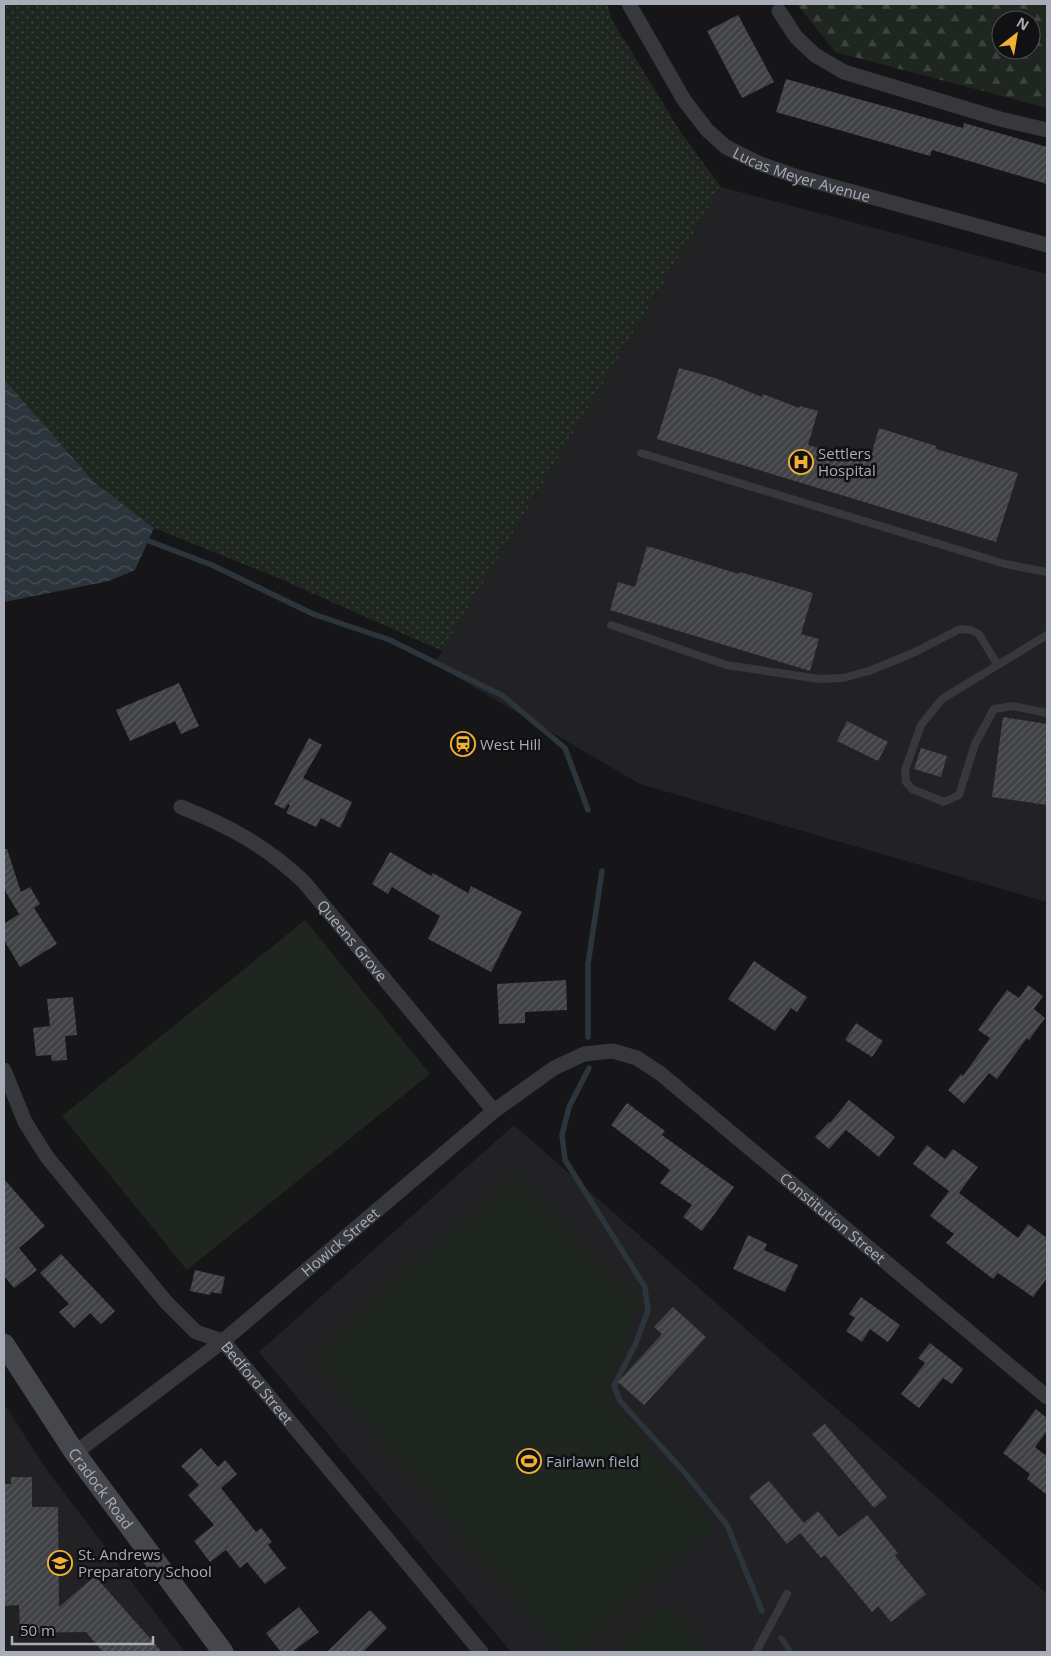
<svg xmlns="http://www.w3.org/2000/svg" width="1051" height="1656" viewBox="0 0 1051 1656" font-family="'Open Sans',sans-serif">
  <defs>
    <pattern id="grass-dots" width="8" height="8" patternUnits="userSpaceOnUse" patternTransform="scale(1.25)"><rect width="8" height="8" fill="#1e261f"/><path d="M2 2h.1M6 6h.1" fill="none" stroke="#3c433d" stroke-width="1.8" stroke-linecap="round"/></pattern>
    <pattern id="forest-firs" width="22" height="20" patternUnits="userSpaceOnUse" patternTransform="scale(1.25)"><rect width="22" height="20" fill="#1e261f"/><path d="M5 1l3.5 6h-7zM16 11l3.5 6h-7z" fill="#3c433d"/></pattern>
    <pattern id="water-waves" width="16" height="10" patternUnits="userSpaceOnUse" patternTransform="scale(1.25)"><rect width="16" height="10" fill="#2c353c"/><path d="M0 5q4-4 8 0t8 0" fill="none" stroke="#485056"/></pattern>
    <pattern id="building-hatch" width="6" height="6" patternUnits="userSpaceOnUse" patternTransform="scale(1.25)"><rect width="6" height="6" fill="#404145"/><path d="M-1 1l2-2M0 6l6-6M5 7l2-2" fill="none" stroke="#595a5e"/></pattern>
  </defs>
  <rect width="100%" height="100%" fill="#161618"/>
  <g fill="#222225">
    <polygon points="721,187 1047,274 1047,902 640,784 434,664"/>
    <polygon points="514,1125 1047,1594 1047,1652 511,1652 259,1352"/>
    <polygon points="4,1404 49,1473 185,1652 4,1652"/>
  </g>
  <polygon fill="url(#grass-dots)" points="4,4 607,4 612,20 682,134 721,187 442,651 278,578 154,528 94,482 4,379"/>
  <path fill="url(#forest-firs)" fill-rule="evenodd" d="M 797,4 L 1047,4 L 1047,108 L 835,52 ZM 1001,20 L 1031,20 L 1031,50 L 1001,50 Z"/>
  <g fill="#1e261f">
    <polygon points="305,920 430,1074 187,1270 62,1116"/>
    <polygon points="515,1173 640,1300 606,1394 714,1528 576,1652 560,1652 310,1357"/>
    <polygon points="667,1605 708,1652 612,1652"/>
  </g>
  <polygon fill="url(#water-waves)" points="4,379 94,482 154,528 135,570 109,581 4,602"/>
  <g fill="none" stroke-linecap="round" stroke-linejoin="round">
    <g stroke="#2c353c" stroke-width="5.5">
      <polyline points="141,538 212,565 313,614 390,640 503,696 565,748 588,810"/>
      <polyline points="588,1037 588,964 602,871"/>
      <polyline points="589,1068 569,1107 562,1135 565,1160 645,1287 648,1311 635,1345 614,1386 620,1401 685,1473 727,1525 762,1611"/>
      <polyline points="781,1638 791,1652"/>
    </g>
  </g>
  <g fill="url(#building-hatch)">
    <polygon points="738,15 774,82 742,98 707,31"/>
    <polygon points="786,79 963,128 964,123 1047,147 1047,184 932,150 930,156 776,112"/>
    <polygon points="679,368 715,378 762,397 763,394 799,408 800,406 818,411 808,445 869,462 879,428 936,446 936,449 1018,473 996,542 657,439"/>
    <polygon points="647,546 739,574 740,572 813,593 801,634 819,639 810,671 610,610 618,582 635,587"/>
    <polygon points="179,683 199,726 181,734 175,721 130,741 116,710"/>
    <polygon points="1003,717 1047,724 1047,805 992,797"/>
    <polygon points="847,721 888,742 878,761 837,741"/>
    <polygon points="309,738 322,745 303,778 352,802 340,828 321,818 316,827 286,813 290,805 288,804 284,809 274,804"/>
    <polygon points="921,748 947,756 941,777 914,769"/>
    <polygon points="4,849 7,849 21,892 30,887 40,904 34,908 57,944 20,967 4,940 4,924 19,914 4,889"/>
    <polygon points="390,852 431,876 433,873 468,893 471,886 522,912 491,972 428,939 440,916 392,887 388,894 372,884"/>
    <polygon points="754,961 807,997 797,1012 791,1008 775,1031 728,999"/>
    <polygon points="566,980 567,1010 525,1012 525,1023 499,1024 497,984"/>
    <polygon points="1028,985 1043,996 1034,1009 1045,1018 1029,1040 1027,1038 997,1079 989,1073 964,1104 948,1090 961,1074 963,1076 990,1038 978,1030 1007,990 1019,998"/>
    <polygon points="73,997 77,1035 65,1036 67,1060 52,1061 51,1055 36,1056 33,1028 50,1026 47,999"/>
    <polygon points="856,1023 883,1041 872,1057 845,1040"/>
    <polygon points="849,1100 895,1137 879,1157 846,1130 829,1149 815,1137 829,1122 830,1123"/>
    <polygon points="627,1103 665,1131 662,1135 734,1187 702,1231 683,1217 692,1205 660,1183 670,1170 611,1125"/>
    <polygon points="927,1145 945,1159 953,1149 978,1167 959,1193 1018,1238 1028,1224 1047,1238 1047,1278 1033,1297 998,1273 993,1279 946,1243 954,1234 930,1216 949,1191 913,1164"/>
    <polygon points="4,1179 45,1226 19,1248 37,1270 14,1288 4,1276"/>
    <polygon points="748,1235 767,1244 764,1250 798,1265 785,1292 733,1269"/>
    <polygon points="61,1254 115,1311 101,1324 90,1313 74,1328 59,1312 69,1304 40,1273"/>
    <polygon points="195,1270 225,1277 221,1294 211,1292 210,1295 190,1291"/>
    <polygon points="861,1297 900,1325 888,1342 870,1329 862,1342 846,1331 855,1318 849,1314"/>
    <polygon points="673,1307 706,1337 644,1405 618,1382 662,1334 654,1327"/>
    <polygon points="930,1343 963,1369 952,1384 943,1378 919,1408 901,1394 925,1363 918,1358"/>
    <polygon points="1036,1409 1047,1418 1047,1431 1035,1447 1045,1455 1047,1453 1047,1495 1027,1479 1030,1474 1003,1453"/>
    <polygon points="825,1424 887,1497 874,1508 812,1434"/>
    <polygon points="201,1448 218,1467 225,1460 237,1474 221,1488 256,1532 261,1528 272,1542 268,1545 286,1568 265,1584 247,1562 240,1568 226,1550 210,1562 194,1541 214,1525 188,1495 199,1485 181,1466"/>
    <polygon points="11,1477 32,1477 32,1507 58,1507 59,1607 95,1576 162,1652 103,1652 86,1632 20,1633 19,1605 4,1606 4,1484 11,1484"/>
    <polygon points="769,1481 804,1523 818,1511 839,1537 867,1515 898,1553 895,1556 926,1594 891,1622 878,1606 872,1612 825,1555 821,1558 800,1533 787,1544 749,1497"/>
    <polygon points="299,1607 319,1632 292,1652 281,1652 266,1633"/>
    <polygon points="370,1610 387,1628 363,1652 327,1652"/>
  </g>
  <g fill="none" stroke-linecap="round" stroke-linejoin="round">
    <g stroke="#37383d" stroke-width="8">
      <polyline points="641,453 1005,564 1047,572"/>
      <polyline points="611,625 726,665 820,679 843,678 869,671 913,653 960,629 971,630 979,634 997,664"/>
      <polyline points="1047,635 942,699 921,725 905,770 906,782 912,789 944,802 959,795 975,744 994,709 1013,706 1047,713"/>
      <polyline points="756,1652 787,1594"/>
    </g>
    <g stroke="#37383d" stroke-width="15">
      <path id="s1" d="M 629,4 L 684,100 L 707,130 L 726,147 L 758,163 L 798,177 L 1047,245"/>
      <polyline points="779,11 796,37 815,55 844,72 1000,119 1047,130"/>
      <path id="s2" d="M 181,807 C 229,826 266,846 304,882 L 494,1111"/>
      <path id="s3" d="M 4,1070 L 25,1122 L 47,1157 L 166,1302 L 196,1332 L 223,1341 L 481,1652"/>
      <path id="s4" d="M 75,1453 L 223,1341 L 494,1111 L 554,1068 L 584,1054 L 613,1051 L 637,1058 L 661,1074 L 1047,1397"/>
    </g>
    <path stroke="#45474d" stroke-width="21" id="s5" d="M 4,1344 L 75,1453 L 223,1652"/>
  </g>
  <defs>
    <symbol id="hospital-ring" viewBox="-11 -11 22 22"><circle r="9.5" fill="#111113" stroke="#f2b134" stroke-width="1.5"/><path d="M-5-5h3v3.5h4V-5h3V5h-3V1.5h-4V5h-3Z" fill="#f2b134"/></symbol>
    <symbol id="station-ring" viewBox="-11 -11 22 22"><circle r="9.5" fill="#111113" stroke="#f2b134" stroke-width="1.5"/><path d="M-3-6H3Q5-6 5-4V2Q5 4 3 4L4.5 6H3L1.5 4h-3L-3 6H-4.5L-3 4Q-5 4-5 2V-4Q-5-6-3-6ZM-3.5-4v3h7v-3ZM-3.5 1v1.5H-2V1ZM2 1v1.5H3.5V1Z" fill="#f2b134"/></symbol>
    <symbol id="stadium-ring" viewBox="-11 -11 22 22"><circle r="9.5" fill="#111113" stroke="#f2b134" stroke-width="1.5"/><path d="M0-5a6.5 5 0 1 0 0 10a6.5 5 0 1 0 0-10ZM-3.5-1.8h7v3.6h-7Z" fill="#f2b134"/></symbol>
    <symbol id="school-ring" viewBox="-11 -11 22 22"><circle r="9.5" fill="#111113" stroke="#f2b134" stroke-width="1.5"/><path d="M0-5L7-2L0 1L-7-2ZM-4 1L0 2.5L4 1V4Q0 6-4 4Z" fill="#f2b134"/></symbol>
  </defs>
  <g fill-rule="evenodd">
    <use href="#hospital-ring" x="787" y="448" width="28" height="28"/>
    <use href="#station-ring" x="449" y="730" width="28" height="28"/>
    <use href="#stadium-ring" x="515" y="1447" width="28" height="28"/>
    <use href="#school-ring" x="46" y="1549" width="28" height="28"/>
  </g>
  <g text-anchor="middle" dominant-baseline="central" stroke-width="5" stroke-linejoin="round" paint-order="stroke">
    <g font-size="15" fill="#a8adb8" stroke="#111113">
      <text stroke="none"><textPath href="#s1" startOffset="255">Lucas Meyer Avenue</textPath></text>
      <text stroke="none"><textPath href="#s2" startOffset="221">Queens Grove</textPath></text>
      <text stroke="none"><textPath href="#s4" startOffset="955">Constitution Street</textPath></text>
      <text stroke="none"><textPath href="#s4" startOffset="339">Howick Street</textPath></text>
      <text stroke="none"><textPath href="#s3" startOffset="410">Bedford Street</textPath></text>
      <text stroke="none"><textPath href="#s5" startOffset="174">Cradock Road</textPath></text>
    </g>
    <g font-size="15" fill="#a8adb8" stroke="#111113" text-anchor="start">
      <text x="818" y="453">Settlers<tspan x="818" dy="17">Hospital</tspan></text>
      <text x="480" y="744">West Hill</text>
      <text x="546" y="1461">Fairlawn field</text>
      <text x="78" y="1554">St. Andrews<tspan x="78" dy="17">Preparatory School</tspan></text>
    </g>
  </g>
  <rect width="1051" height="1656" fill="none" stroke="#a8adb8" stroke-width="10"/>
  <g transform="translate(1016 35) rotate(31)"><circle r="24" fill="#111113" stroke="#4d4f55"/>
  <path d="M0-4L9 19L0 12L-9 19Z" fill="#f2b134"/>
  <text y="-8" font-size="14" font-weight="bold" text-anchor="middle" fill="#a8adb8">N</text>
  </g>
  <path d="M12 1636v8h141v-8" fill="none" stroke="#a8adb8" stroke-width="2.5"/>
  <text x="20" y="1636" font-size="15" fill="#a8adb8" stroke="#111113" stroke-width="4" paint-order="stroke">50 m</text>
</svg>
